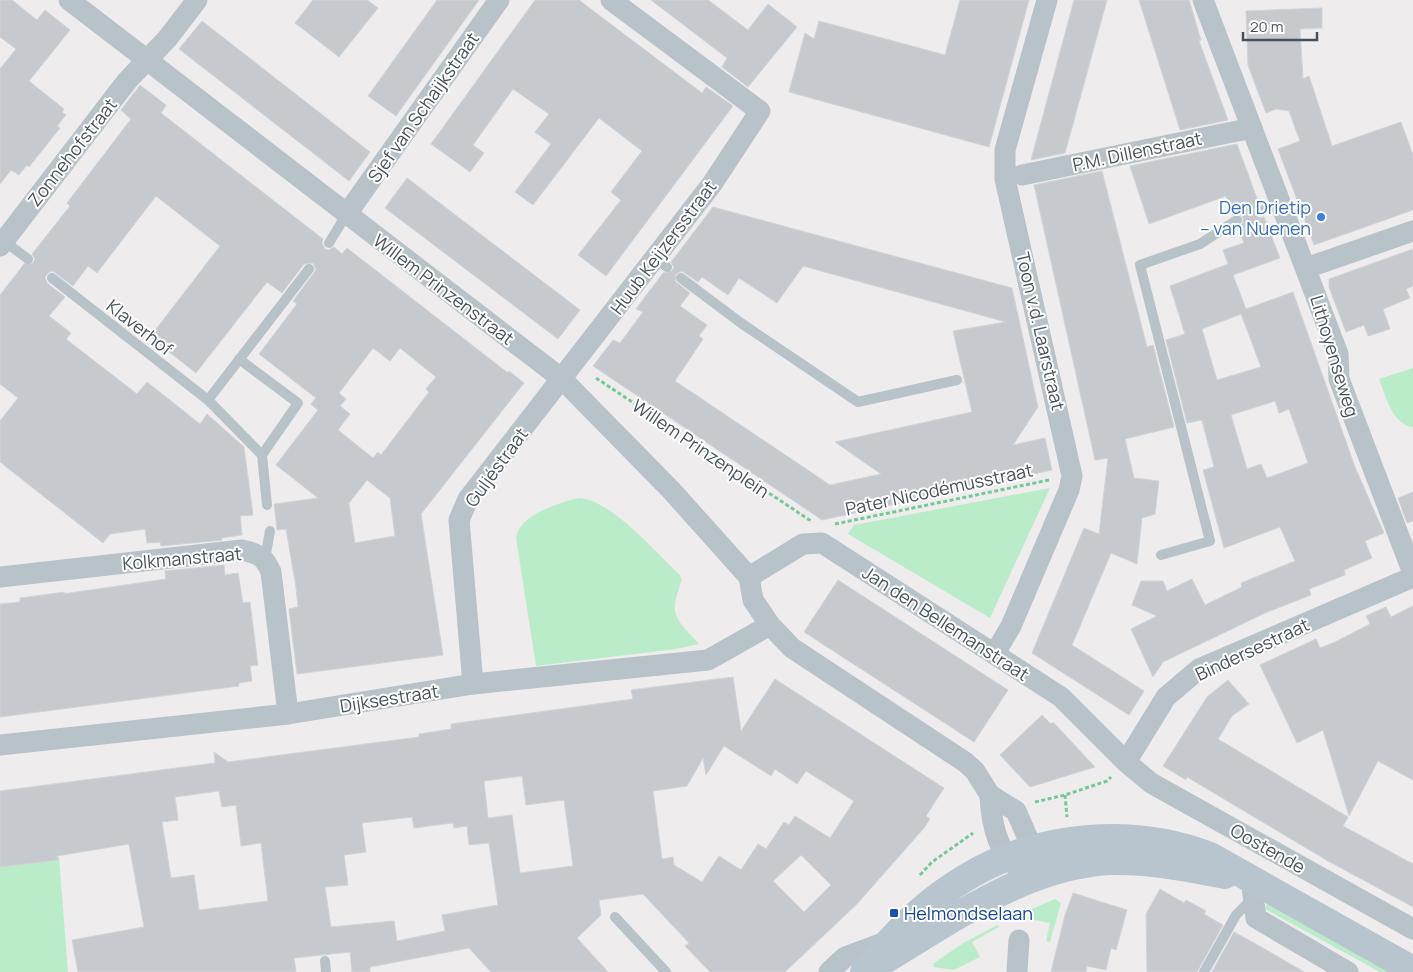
<svg xmlns="http://www.w3.org/2000/svg" width="1413" height="972" viewBox="0 0 1413 972" font-family="Manrope,sans-serif">
  <rect width="100%" height="100%" fill="#efeced"/>
  <g fill="#bbecc9">
    <path d="M 1413,368 L 1413,427 L 1411,427 C 1391,421 1386,397 1379,379 Z"/>
    <polygon points="1050,488 990,618 848,534 854,525"/>
    <path d="M 578,498 C 611,499 655,552 680,575 L 682,580 C 668,616 675,617 699,644 L 676,649 L 536,666 L 516,538 C 520,514 557,504 578,498 Z"/>
    <polygon points="59,857 68,972 0,972 0,863"/>
    <polygon points="1055,899 1061,903 1050,942 1046,941 1050,923 1030,919 1027,911"/>
    <polygon points="1267,903 1393,972 1380,972 1265,909"/>
    <polygon points="998,925 999,927 972,942 980,957 954,970 933,967 934,963 965,942"/>
  </g>
  <g fill="#c6cacf" stroke="#d0d3d8" fill-rule="evenodd">
    <polygon points="0,0 12,0 37,20 45,10 70,30 29,81 64,109 62,112 66,115 57,126 60,128 29,167 27,165 19,175 11,170 0,184 0,69 16,49 0,37"/>
    <polygon points="313,0 367,0 378,8 339,57 295,23"/>
    <polygon points="437,0 479,0 396,116 368,96"/>
    <polygon points="535,0 579,0 702,93 706,87 733,106 606,276 578,255 621,200 611,192 642,151 599,118 533,205 515,192 551,144 535,132 549,114 513,89 473,145 484,153 470,172 431,144"/>
    <polygon points="651,0 708,0 748,30 768,4 797,27 748,87 722,67 727,58"/>
    <polygon points="960,0 1029,0 989,147 789,92 805,33 814,39 819,21 945,55"/>
    <polygon points="1074,0 1107,0 1065,153 1031,160"/>
    <polygon points="1139,0 1189,0 1201,40 1199,41 1228,120 1180,130"/>
    <polygon points="1322,8 1322,28 1300,29 1303,79 1309,76 1332,146 1401,122 1413,155 1413,210 1314,245 1278,149 1300,141 1289,111 1276,109 1266,113 1248,65 1246,11"/>
    <polygon points="202,21 370,152 349,181 179,49"/>
    <path d="M 140,85 L 166,105 L 161,113 L 323,239 L 322,243 L 325,249 L 329,250 L 334,247 L 342,254 L 347,248 L 508,373 L 509,371 L 524,383 L 421,514 L 443,655 L 297,674 L 289,609 L 298,607 L 296,587 L 286,529 L 277,530 L 274,504 L 318,498 L 276,465 L 318,410 L 311,404 L 316,398 L 259,354 L 297,304 L 293,301 L 316,270 L 313,263 L 304,264 L 282,293 L 267,282 L 196,373 L 150,337 L 220,246 L 156,196 L 97,273 L 88,266 L 73,286 L 53,271 L 49,272 L 45,277 L 47,283 L 65,297 L 49,316 L 71,333 L 66,339 L 137,394 L 147,382 L 200,424 L 207,414 L 244,447 L 253,515 L 240,516 L 242,535 L 221,538 L 222,540 L 161,546 L 160,542 L 147,543 L 145,529 L 110,534 L 103,543 L 0,462 L 0,421 L 18,398 L 0,384 L 0,295 L 24,264 L 33,263 L 35,259 L 32,254 L 70,206 L 67,203 L 131,119 L 121,110 ZM 373,348 L 390,361 L 400,348 L 436,377 L 426,389 L 429,392 L 381,455 L 378,452 L 373,458 L 338,430 L 350,414 L 340,406 L 346,399 L 339,393 ZM 367,480 L 390,498 L 395,536 L 355,543 L 349,503 Z"/>
    <path d="M 1237,144 L 1259,204 L 1254,209 L 1255,214 L 1259,218 L 1264,217 L 1280,258 L 1233,275 L 1246,309 L 1293,292 L 1355,467 L 1384,533 L 1365,541 L 1372,558 L 1344,570 L 1345,575 L 1309,589 L 1311,595 L 1265,613 L 1163,662 L 1153,677 L 1131,629 L 1157,616 L 1132,605 L 1141,581 L 1163,581 L 1167,591 L 1192,579 L 1205,605 L 1242,587 L 1241,583 L 1295,561 L 1280,527 L 1224,548 L 1203,470 L 1214,467 L 1202,420 L 1187,423 L 1166,340 L 1185,334 L 1170,286 L 1228,264 L 1223,250 L 1244,243 L 1238,228 L 1243,223 L 1243,217 L 1237,213 L 1233,215 L 1226,196 L 1149,224 L 1130,166 ZM 1241,314 L 1261,367 L 1217,380 L 1202,329 ZM 1275,401 L 1279,413 L 1289,409 L 1308,463 L 1267,478 L 1261,464 L 1247,469 L 1231,415 Z"/>
    <polygon points="1102,171 1147,347 1153,345 1174,427 1125,439 1134,478 1159,481 1155,514 1142,518 1137,564 1111,553 1072,645 1144,691 1129,715 1032,653 1084,528 1099,534 1108,458 1095,460 1034,185"/>
    <polygon points="407,178 580,310 558,339 385,208"/>
    <path d="M 713,207 L 1012,288 L 1038,407 L 1013,445 L 1045,438 L 1052,470 L 822,520 L 593,366 L 613,340 L 620,343 L 643,312 L 636,309 L 663,273 L 672,271 L 674,267 L 671,262 ZM 803,266 L 1006,322 L 953,331 L 972,412 L 835,442 L 881,474 L 830,485 L 675,381 L 703,339 L 699,336 L 707,325 L 680,306 L 690,293 L 675,281 L 676,274 L 682,271 L 698,282 L 702,277 L 728,295 L 739,278 L 777,303 Z"/>
    <polygon points="1413,249 1413,286 1406,289 1410,298 1383,309 1390,329 1368,336 1364,325 1346,332 1329,287 1329,279"/>
    <polygon points="1413,492 1413,521 1407,523 1398,498"/>
    <polygon points="224,565 225,575 238,573 243,603 250,602 258,665 250,666 252,681 239,683 239,686 0,717 0,604 20,602 20,598 65,592 63,594 166,579 165,571"/>
    <polygon points="838,580 1008,690 974,742 804,632"/>
    <polygon points="1413,606 1413,780 1378,761 1349,816 1323,730 1297,743 1260,665 1316,639 1320,648 1335,642 1370,624 1366,616 1386,607 1391,617"/>
    <path d="M 733,677 L 741,731 L 775,679 L 944,788 L 926,816 L 930,819 L 924,828 L 857,904 L 785,972 L 710,972 L 685,946 L 689,943 L 643,894 L 599,900 L 601,915 L 577,938 L 608,972 L 491,972 L 469,948 L 370,967 L 370,972 L 352,972 L 350,952 L 294,958 L 296,972 L 78,972 L 72,940 L 144,927 L 129,844 L 57,856 L 58,860 L 0,867 L 0,791 L 215,763 L 214,752 L 228,762 L 419,737 L 419,734 L 451,729 L 451,724 L 633,699 L 631,690 ZM 724,746 L 771,776 L 775,769 L 797,784 L 806,771 L 854,801 L 830,838 L 795,816 L 789,825 L 784,822 L 766,849 L 758,844 L 741,870 L 719,856 L 702,882 L 674,865 L 673,857 L 662,859 L 653,791 L 687,786 L 703,758 L 706,775 ZM 522,776 L 526,805 L 564,800 L 573,866 L 520,873 L 512,815 L 488,818 L 484,781 ZM 219,791 L 222,807 L 236,805 L 241,846 L 261,843 L 268,901 L 199,910 L 194,875 L 171,878 L 162,822 L 178,820 L 175,797 ZM 412,817 L 414,828 L 453,823 L 454,828 L 467,826 L 469,845 L 489,843 L 498,905 L 442,915 L 445,931 L 397,941 L 394,921 L 331,927 L 325,887 L 348,885 L 344,855 L 366,852 L 362,823 ZM 801,855 L 831,885 L 804,912 L 773,881 Z"/>
    <polygon points="1228,680 1249,704 1232,716 1218,739 1348,817 1343,826 1413,864 1413,907 1328,861 1187,777 1186,780 1163,766 1207,697"/>
    <polygon points="1042,715 1051,724 1053,722 1095,767 1030,787 1000,755"/>
    <polygon points="1160,889 1184,903 1186,900 1206,911 1204,914 1223,925 1197,972 1147,972 1146,914"/>
    <polygon points="1073,893 1127,910 1116,950 1111,948 1106,970 1087,966 1086,972 1051,972 1065,915"/>
    <polygon points="1234,932 1263,948 1304,972 1212,972"/>
  </g>
  <g fill="none" stroke-linecap="round" stroke-linejoin="round">
    <g stroke="#75c997" stroke-width="3" stroke-dasharray="4 2.5" stroke-linecap="butt">
      <polyline points="596,378 811,521"/>
      <polyline points="835,524 1049,480"/>
      <polyline points="1065,795 1067,817"/>
      <polyline points="1035,802 1065,795 1107,781 1111,777"/>
      <polyline points="920,875 932,862 973,833"/>
    </g>
    <g stroke="#b8c2c9" stroke-width="10">
      <polyline points="1261,211 1281,204"/>
      <polyline points="4,241 28,259"/>
      <polyline points="329,243 346,215"/>
      <polyline points="656,259 667,267"/>
      <polyline points="52,278 208,400 309,269"/>
      <polyline points="681,278 741,323 858,402 957,380"/>
      <polyline points="239,359 298,403 262,455 267,505"/>
      <polyline points="208,400 262,455"/>
      <polyline points="1161,555 1210,541 1140,265 1200,244 1237,220"/>
      <polyline points="265,559 270,531"/>
      <polyline points="615,917 666,972"/>
      <polyline points="325,961 326,972"/>
      <polyline points="1204,972 1236,915 1253,898"/>
    </g>
    <g stroke="#b8c2c9" stroke-width="21">
      <polyline points="69,0 562,379 671,490 749,577 753,600 770,625 792,648 965,762 975,771 990,795 1016,811 1033,850 1032,862"/>
      <polyline points="1203,0 1338,354 1339,379 1413,573"/>
      <polyline points="1022,175 1252,128"/>
      <polyline points="346,215 499,0"/>
      <polyline points="0,246 127,81 167,39 197,0"/>
      <polyline points="1306,268 1413,231"/>
      <path d="M 0,577 L 242,550 C 259,554 264,556 271,572 L 288,714"/>
      <polyline points="749,577 803,544 822,543 1061,697 1126,762 1151,783 1413,929"/>
      <polyline points="995,653 1011,626 1069,490 1072,476 1005,179 1005,150 1047,0"/>
      <polyline points="473,684 459,520 468,499 712,184 760,111 611,0"/>
      <polyline points="0,745 288,714 473,684 708,660 770,625"/>
      <polyline points="1126,762 1166,697 1199,669 1413,577"/>
      <path d="M 990,795 C 991,820 997,851 1017,867"/>
      <polyline points="1251,879 1256,918 1348,972"/>
      <polyline points="829,972 845,957 888,941"/>
      <polyline points="1017,972 1019,940"/>
    </g>
    <g stroke="#b8c5ce" stroke-width="28">
      <path d="M 883,961 C 954,919 1026,865 1111,861 C 1150,860 1188,868 1225,875"/>
      <path d="M 864,972 C 892,935 926,901 967,877 C 1038,834 1133,826 1210,856 L 1413,970"/>
    </g>
  </g>
  <circle fill="#3f7fe0" stroke="#fff" stroke-width="2" cx="1321" cy="217" r="5"/>
  <rect fill="#1a4fb4" stroke="#fff" stroke-width="2" x="889" y="908" width="10" height="10" rx="2.5"/>
  <g text-anchor="middle" dominant-baseline="central" stroke-width="4" stroke-linejoin="round" paint-order="stroke">
    <g font-size="18" fill="#455259" stroke="#fff">
      <text transform="translate(423 107) rotate(-55)">Sjef van Schaijkstraat</text>
      <text transform="translate(1137 151) rotate(-12)">P.M. Dillenstraat</text>
      <text transform="translate(72 152) rotate(-52)">Zonnehofstraat</text>
      <text transform="translate(663 247) rotate(-53)">Huub Keijzersstraat</text>
      <text transform="translate(444 289) rotate(37)">Willem Prinzenstraat</text>
      <text transform="translate(140 327) rotate(38)">Klaverhof</text>
      <text transform="translate(1041 331) rotate(77)">Toon v.d. Laarstraat</text>
      <text transform="translate(1335 356) rotate(73)">Lithoyenseweg</text>
      <text transform="translate(701 448) rotate(34)">Willem Prinzenplein</text>
      <text transform="translate(496 467) rotate(-54)">Guljéstraat</text>
      <text transform="translate(939 489) rotate(-12)">Pater Nicodémusstraat</text>
      <text transform="translate(182 558) rotate(-5)">Kolkmanstraat</text>
      <text transform="translate(946 623) rotate(33)">Jan den Bellemanstraat</text>
      <text transform="translate(1252 649) rotate(-25)">Bindersestraat</text>
      <text transform="translate(389 698) rotate(-9)">Dijksestraat</text>
      <text transform="translate(1268 848) rotate(29)">Oostende</text>
    </g>
    <g font-size="18" fill="#366cbe" stroke="#fff" text-anchor="end">
      <text x="1311" y="207">Den Drietip<tspan x="1311" dy="21">– van Nuenen</tspan></text>
    </g>
    <g font-size="18" fill="#164399" stroke="#fff" text-anchor="start">
      <text x="904" y="913">Helmondselaan</text>
    </g>
  </g>
  <path d="M1243 32v8h74v-8" fill="none" stroke="#455259" stroke-width="2.5"/>
  <text x="1250" y="32" font-size="15" fill="#455259" stroke="#ffffff" stroke-width="4" paint-order="stroke">20 m</text>
</svg>
